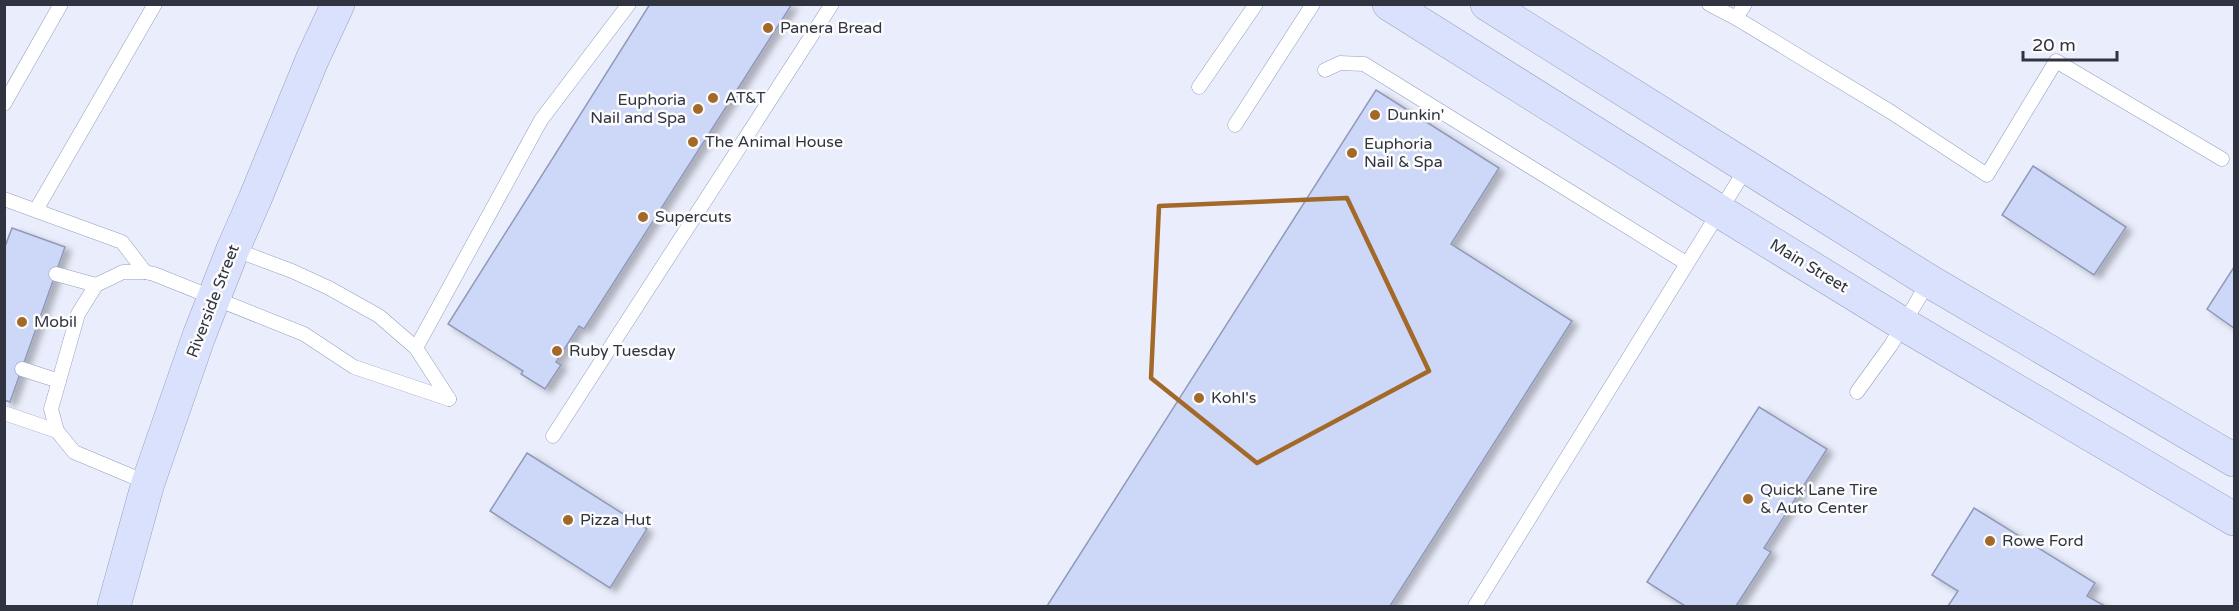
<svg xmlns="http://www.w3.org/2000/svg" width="2239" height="611" viewBox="0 0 2239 611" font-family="'Varela Round',sans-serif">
  <defs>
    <filter id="shadow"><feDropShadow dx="6" dy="4" stdDeviation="3" flood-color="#0004"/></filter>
  </defs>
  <rect width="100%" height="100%" fill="#eaeefc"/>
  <g fill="#cdd7f8" stroke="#9099b8" stroke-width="1.5" filter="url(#shadow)">
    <polygon points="650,4 792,4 584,329 579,326 556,362 561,365 545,389 521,374 523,371 448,324"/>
    <polygon points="1376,90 1499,168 1451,244 1572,321 1390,606 1047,606"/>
    <polygon points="2033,166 2126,227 2094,275 2002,215"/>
    <polygon points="12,228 65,247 10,402 4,400 4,249"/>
    <polygon points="2234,267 2234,328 2207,309"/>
    <polygon points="1759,407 1827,449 1764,548 1771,552 1736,606 1685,606 1647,582"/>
    <polygon points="527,453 647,529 610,588 490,511"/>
    <polygon points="1974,508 2095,583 2087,596 2105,606 1948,606 1958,591 1932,575"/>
  </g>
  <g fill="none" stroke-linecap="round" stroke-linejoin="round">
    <defs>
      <g id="lane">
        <polyline points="1709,4 1736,18 1891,112 1987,175 2056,61 2222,159"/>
        <polyline points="1736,18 1745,4"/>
        <polyline points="1325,70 1340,63 1364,64 1686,263"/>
        <polyline points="1199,87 1256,4"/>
        <polyline points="4,104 61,4"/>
        <polyline points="1235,125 1313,4"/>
        <polyline points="4,199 122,242 145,272"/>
        <polyline points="36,210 155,4"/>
        <polyline points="233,249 292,271 329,288 379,316 416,348 449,399"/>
        <polyline points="56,274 96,285"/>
        <polyline points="416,348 541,120 629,4"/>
        <polyline points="22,369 59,381"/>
        <polyline points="1857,392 1891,345 1929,281"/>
        <polyline points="4,413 57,431"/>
        <polyline points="553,436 832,4"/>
        <polyline points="148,483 74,452 57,431 51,409 78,314 96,285 123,272 145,272 154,274 304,334 354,367 449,399"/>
        <polyline points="1475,606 1747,167"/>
      </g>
      <g id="secondary">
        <polyline points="1389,4 1719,211 1903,324 2234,519"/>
        <polyline points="1487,4 1929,281 2234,460"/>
        <polyline points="114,606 148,483 199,336 233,249 255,199 312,60 338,4"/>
      </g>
    </defs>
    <use href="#lane" stroke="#959ebd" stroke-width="15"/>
    <use href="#secondary" stroke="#959ebd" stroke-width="34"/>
    <use href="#lane" stroke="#fff" stroke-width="14"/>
    <use href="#secondary" stroke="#dae1fd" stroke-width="33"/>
  </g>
  <path fill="none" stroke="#a36929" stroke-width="4.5" stroke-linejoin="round" d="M 1347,198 L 1429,371 L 1257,463 L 1151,378 L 1159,206 Z"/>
  <g fill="#a36929" stroke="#fcfcfc" stroke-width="2">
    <circle cx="768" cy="28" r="6"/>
    <circle cx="713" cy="98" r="6"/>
    <circle cx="698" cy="109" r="6"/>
    <circle cx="1375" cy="115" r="6"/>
    <circle cx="693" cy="142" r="6"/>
    <circle cx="1352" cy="153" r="6"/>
    <circle cx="643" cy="217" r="6"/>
    <circle cx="22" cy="322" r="6"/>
    <circle cx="557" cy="351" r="6"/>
    <circle cx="1199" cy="398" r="6"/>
    <circle cx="1748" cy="499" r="6"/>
    <circle cx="568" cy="520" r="6"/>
    <circle cx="1990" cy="541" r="6"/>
  </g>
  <g text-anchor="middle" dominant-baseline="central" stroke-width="5" stroke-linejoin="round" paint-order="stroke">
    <g font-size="16" fill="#303441" stroke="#fcfcfc" text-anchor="start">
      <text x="780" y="28">Panera Bread</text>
      <text x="725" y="98">AT&amp;T</text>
      <text x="686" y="100" text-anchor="end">Euphoria<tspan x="686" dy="18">Nail and Spa</tspan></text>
      <text x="1387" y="115">Dunkin'</text>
      <text x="705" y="142">The Animal House</text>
      <text x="1364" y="144">Euphoria<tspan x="1364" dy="18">Nail &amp; Spa</tspan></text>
      <text x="655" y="217">Supercuts</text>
      <text x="34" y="322">Mobil</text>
      <text x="569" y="351">Ruby Tuesday</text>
      <text x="1211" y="398">Kohl's</text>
      <text x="1760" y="490">Quick Lane Tire<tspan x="1760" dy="18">&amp; Auto Center</tspan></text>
      <text x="580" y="520">Pizza Hut</text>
      <text x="2002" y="541">Rowe Ford</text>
    </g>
    <g font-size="16" fill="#303441" stroke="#fcfcfc">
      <text transform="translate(1809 266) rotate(31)">Main Street</text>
      <text transform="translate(213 301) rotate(-69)">Riverside Street</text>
    </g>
  </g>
  <rect width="2239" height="611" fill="none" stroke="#303441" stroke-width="12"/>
  <path d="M2023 51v9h94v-9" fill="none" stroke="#303441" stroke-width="3"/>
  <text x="2032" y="51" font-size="18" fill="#303441" stroke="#fcfcfc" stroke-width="4.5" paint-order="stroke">20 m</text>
</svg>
